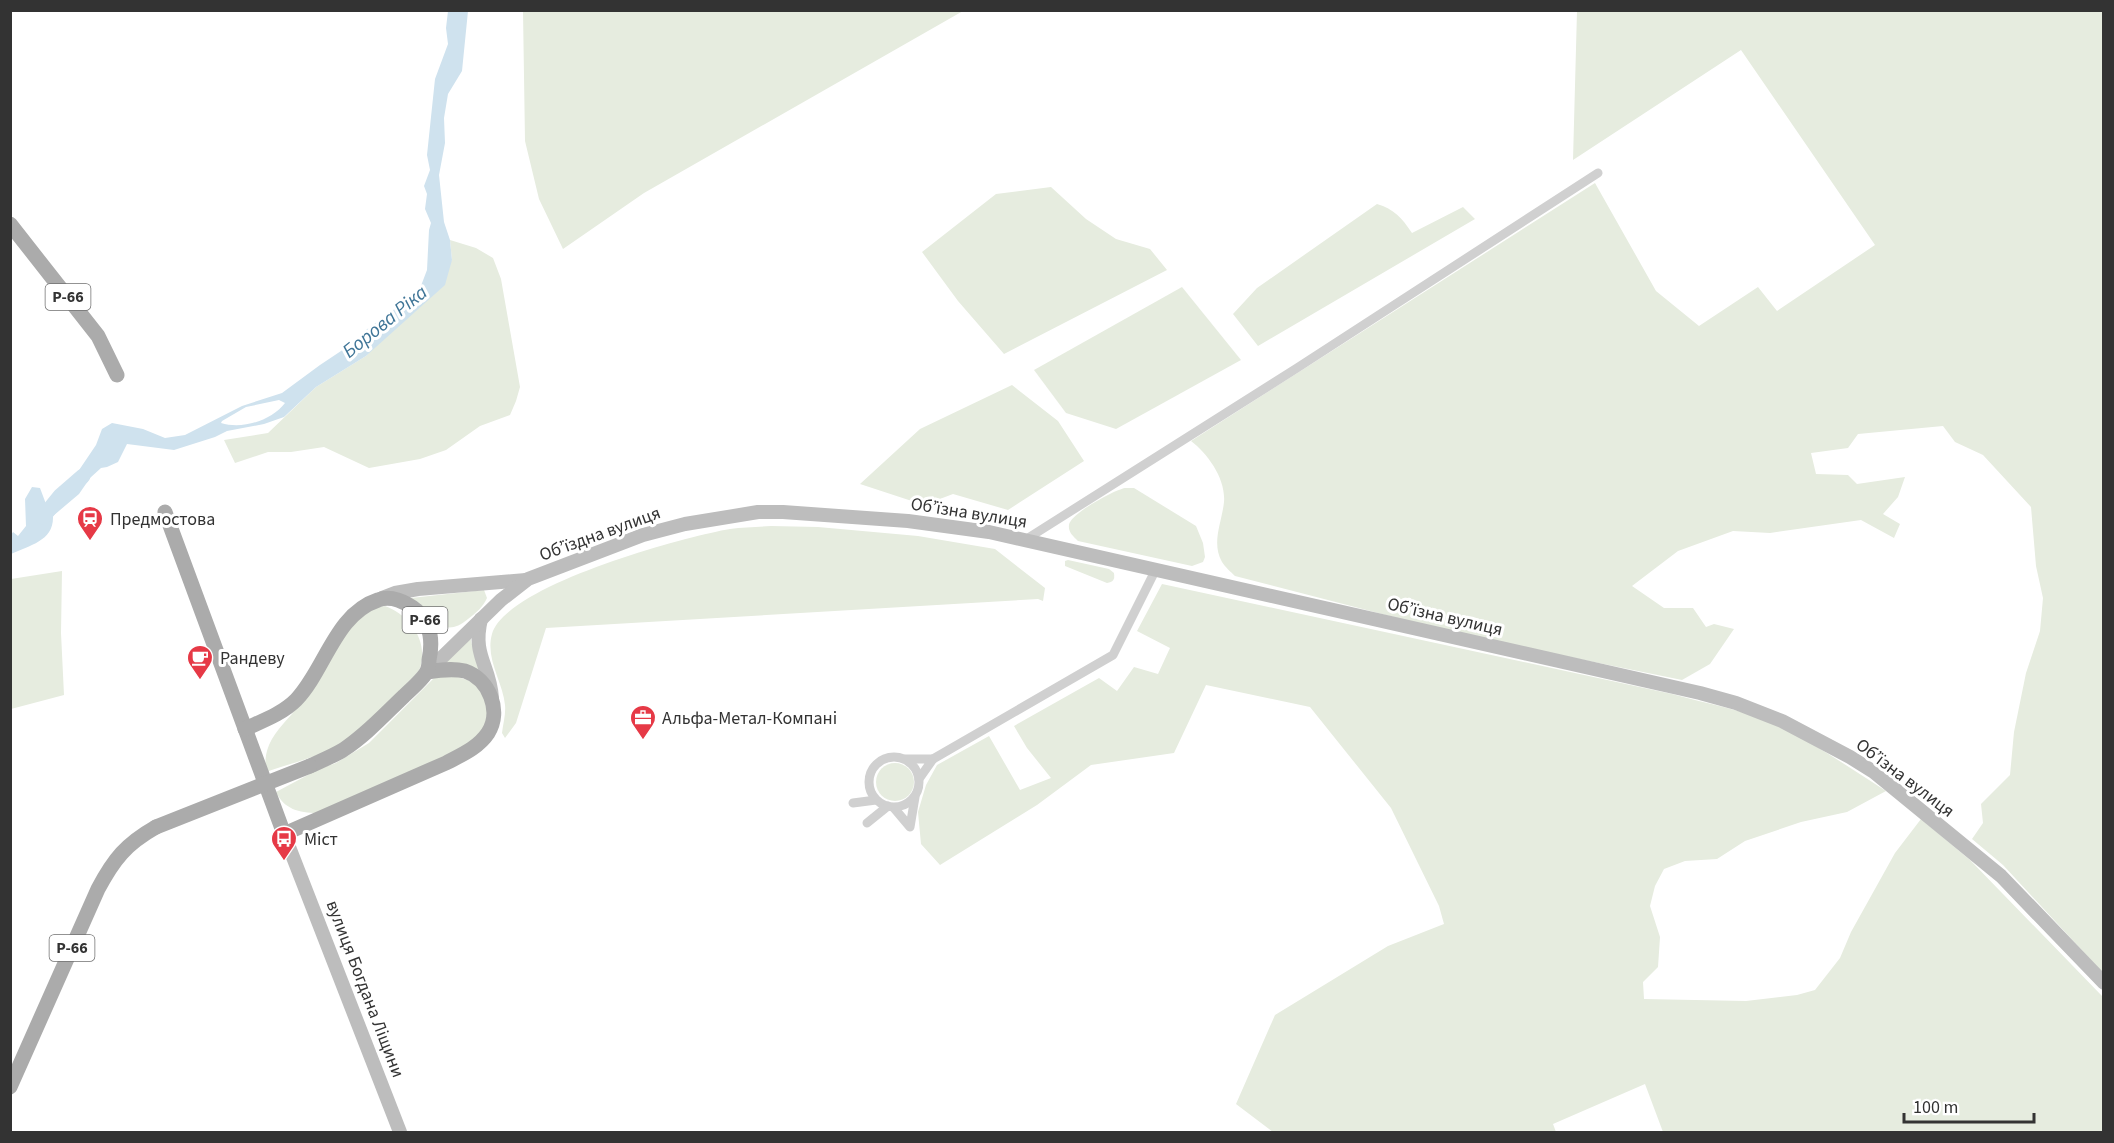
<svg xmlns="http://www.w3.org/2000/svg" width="2114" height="1143" viewBox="0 0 2114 1143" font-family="'Source Sans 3',sans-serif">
  <rect width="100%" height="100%" fill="#fff"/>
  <g fill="#e6ecdf">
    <polygon points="523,11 523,10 963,11 644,193 563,249 539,199 525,141"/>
    <path d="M 1577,11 L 2103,11 L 2103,973 L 2003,865 L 1972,839 L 1983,823 L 1981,804 L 2010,775 L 2014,732 L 2026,673 L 2040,631 L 2043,598 L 2036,566 L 2031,507 L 1983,455 L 1955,442 L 1943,426 L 1858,434 L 1848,448 L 1811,453 L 1816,474 L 1848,475 L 1857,484 L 1905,477 L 1898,497 L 1883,514 L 1900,524 L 1894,538 L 1861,520 L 1770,533 L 1733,531 L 1678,551 L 1632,586 L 1664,608 L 1693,608 L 1706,627 L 1714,624 L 1734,629 L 1710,664 L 1682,680 L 1540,651 L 1405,620 L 1235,576 C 1231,572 1225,567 1222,562 C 1211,543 1222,522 1224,502 C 1226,479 1208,454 1191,441 L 1595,183 L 1656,291 L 1699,326 L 1758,287 L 1777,311 L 1875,245 L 1741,50 L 1573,160 Z"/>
    <polygon points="1051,187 1086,219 1116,239 1150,249 1167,270 1004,354 958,301 922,252 996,194"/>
    <path d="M 1377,204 C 1394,209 1402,218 1412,233 L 1463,207 L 1475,219 L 1258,346 L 1233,314 L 1257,288 Z"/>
    <polygon points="450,240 476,248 493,258 501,279 520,387 516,401 510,415 480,426 446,450 420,459 369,468 324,447 291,452 268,452 235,463 224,440 268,433 316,387 366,356 452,260"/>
    <polygon points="1182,287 1241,360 1116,429 1066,413 1034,370"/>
    <polygon points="1012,385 1058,421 1084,461 1008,510 953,494 924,505 860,484 920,429"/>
    <path d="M 1125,488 L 1134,488 L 1196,526 L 1203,543 L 1205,557 L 1203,562 L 1192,566 L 1078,541 C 1073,536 1068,532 1069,525 C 1070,514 1114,490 1125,488 Z"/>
    <path d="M 771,526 L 818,527 L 918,536 L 995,549 L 1045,588 L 1043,601 L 1038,599 L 546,628 L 516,723 L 505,738 L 502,733 C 503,724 506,714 505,705 C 503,682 485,659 492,634 C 505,586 682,537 730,529 C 743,527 757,527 771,526 Z"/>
    <path d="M 1068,560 L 1109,569 L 1114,573 C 1115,580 1113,582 1107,583 L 1065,566 L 1065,561 Z"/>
    <polygon points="62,571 61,633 64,695 11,709 11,579"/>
    <path d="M 1162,584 L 1672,694 C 1707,704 1746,710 1779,726 C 1816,744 1851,769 1886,791 L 1847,812 L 1801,822 L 1745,841 L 1717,859 L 1685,861 L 1664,869 L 1655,886 L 1650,906 L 1660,937 L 1658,967 L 1643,982 L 1644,999 L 1746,1001 L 1797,995 L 1815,990 L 1840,958 L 1851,932 L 1895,853 L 1921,819 L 1970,860 L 2103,997 L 2103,1132 L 1663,1132 L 1645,1084 L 1553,1124 L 1556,1132 L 1273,1132 L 1236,1104 L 1275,1015 L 1388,946 L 1444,924 L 1439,906 L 1391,808 L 1310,707 L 1206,685 L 1174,753 L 1091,765 L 1037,805 L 940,865 L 921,844 L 918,812 L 926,785 L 937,765 L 989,736 L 1020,790 L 1051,778 L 1027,748 L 1014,726 L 1099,678 L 1117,691 L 1134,667 L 1158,674 L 1170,648 L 1137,631 Z"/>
    <path d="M 484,590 L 487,598 C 483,607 476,613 468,619 C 443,641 429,615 411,598 Z"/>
    <path d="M 385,606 C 409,615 429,640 420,668 C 418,673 412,678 408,682 C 389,706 365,727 340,744 C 320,757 288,764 266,772 C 265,762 265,755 269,745 C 276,729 289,719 299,705 C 319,678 350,609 385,606 Z"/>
    <polygon points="470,636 473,649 486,680 442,663"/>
    <path d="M 448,675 C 480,681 480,687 491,716 L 475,744 L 317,813 C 299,813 284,809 276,792 L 319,769 L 336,763 L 369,743 L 434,678 Z"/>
    <circle cx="895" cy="782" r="19"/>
  </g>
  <path fill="#cfe2ee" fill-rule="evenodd" d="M 448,11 L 468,11 L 462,71 L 448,94 L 444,118 L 445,143 L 439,175 L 444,222 L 450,240 L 452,260 L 445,285 L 366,356 L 316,387 L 284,417 L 264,424 L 227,431 L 215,437 L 174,450 L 127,444 L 118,462 L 107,467 L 101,468 L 90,478 L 79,494 L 53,516 C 54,541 30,545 11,554 L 11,535 L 13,532 L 18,536 L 26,526 L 25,499 L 32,487 L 40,488 L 46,504 L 62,500 L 71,482 L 96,445 L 102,429 L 112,423 L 143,429 L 165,438 L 185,435 L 242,406 L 282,393 L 320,365 L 356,341 L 366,330 L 419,291 L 427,270 L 429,230 L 431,223 L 425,209 L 427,194 L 424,186 L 430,170 L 427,155 L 435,79 L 448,44 L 446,28 ZM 279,400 L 285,403 C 272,420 243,430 221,423 L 222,421 L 246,407 Z"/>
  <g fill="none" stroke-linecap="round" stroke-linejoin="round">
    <polyline stroke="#cfe2ee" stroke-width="15" points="43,517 60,496 83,476"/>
    <g stroke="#d0d0d0" stroke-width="9">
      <polyline points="1025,540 1297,368 1598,173"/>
      <circle cx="894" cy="782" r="25"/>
      <polyline points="906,759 933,759 919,779"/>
      <polyline points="933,759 1113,655 1156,569"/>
      <polyline points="853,803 876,800"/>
      <polyline points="894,808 910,827 915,797"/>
      <polyline points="867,823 888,806"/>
    </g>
    <g stroke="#bdbdbd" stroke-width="14">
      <polyline points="382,598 395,593 418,589 526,580"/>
      <path d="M 481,619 C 472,656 490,665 492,698"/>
      <polyline points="427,672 501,600 528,579 643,535 685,524 758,512 783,512 908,521 989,532 1700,693 1736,703 1782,721 1850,757 1874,772 2001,876 2104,983"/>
      <polyline points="284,834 400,1132"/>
    </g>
    <g stroke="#ababab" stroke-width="15">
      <polyline points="10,224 98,336 117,375"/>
      <path d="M 165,512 L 284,834 L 446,763 C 461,755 478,748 488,733 C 502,711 489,679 465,671 C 452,668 439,670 427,672"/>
      <path d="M 245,729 C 262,721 282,714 296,700 C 325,670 335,614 378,600 C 391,595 406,602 416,610 C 431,623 433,641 429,660 C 429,664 428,670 426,673 C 421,681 411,689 404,696 C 384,715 366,735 343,750 C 333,756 321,761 310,766"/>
      <path d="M 10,1087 L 98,889 C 114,859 126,844 156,827"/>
    </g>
    <polyline stroke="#ababab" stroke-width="15" points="156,827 310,766"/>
  </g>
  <defs>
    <symbol id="station-pin" viewBox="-11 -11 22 30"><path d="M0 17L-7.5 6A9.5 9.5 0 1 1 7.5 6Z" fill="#e63946" stroke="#fff"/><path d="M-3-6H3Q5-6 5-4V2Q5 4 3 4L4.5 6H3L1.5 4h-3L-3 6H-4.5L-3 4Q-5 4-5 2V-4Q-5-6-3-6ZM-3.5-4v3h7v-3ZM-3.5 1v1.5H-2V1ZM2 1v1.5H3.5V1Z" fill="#fff"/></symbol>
    <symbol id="cafe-pin" viewBox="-11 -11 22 30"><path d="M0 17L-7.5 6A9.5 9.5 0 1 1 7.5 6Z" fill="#e63946" stroke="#fff"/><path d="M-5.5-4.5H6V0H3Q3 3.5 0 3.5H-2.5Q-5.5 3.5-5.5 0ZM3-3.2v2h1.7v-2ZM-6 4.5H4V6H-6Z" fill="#fff"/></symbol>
    <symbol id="office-pin" viewBox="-11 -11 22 30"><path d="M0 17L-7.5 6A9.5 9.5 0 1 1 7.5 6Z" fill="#e63946" stroke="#fff"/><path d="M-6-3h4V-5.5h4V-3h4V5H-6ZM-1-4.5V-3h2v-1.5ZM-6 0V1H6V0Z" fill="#fff"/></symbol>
    <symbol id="bus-pin" viewBox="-11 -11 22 30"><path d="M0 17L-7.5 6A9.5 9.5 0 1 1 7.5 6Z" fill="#e63946" stroke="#fff"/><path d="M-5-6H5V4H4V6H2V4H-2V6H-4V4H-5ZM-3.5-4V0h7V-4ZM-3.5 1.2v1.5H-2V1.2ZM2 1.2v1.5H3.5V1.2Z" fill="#fff"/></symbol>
  </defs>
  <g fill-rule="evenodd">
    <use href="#station-pin" x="75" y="504" width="30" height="40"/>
    <use href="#cafe-pin" x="185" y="643" width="30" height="40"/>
    <use href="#office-pin" x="628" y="703" width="30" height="40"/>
    <use href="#bus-pin" x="269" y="824" width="30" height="40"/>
  </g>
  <g text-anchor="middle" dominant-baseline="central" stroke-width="6" stroke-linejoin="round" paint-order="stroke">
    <g fill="#fff" stroke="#707070" stroke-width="1.5">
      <rect x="45.5" y="284" width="45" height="26" rx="4.5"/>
      <rect x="402.5" y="607" width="45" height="26" rx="4.5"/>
      <rect x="49.5" y="935" width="45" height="26" rx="4.5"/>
    </g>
    <g font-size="16" font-weight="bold" fill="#333">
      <text x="68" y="297">Р-66</text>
      <text x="425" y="620">Р-66</text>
      <text x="72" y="948">Р-66</text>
    </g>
    <g font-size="18" fill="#333" stroke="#fff">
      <text transform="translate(969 513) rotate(9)">Об’їзна вулиця</text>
      <text transform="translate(600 534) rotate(-20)">Об’їздна вулиця</text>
      <text transform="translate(1445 617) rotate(13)">Об’їзна вулиця</text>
      <text transform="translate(1905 778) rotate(37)">Об’їзна вулиця</text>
      <text transform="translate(365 989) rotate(69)">вулиця Богдана Ліщини</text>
    </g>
    <g font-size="18" fill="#333" stroke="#fff" text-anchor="start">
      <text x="110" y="519">Предмостова</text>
      <text x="220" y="658">Рандеву</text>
      <text x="662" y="718">Альфа-Метал-Компані</text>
      <text x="304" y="839">Міст</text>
    </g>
    <g font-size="20" font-style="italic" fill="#3f7597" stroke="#fff">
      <text transform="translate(385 322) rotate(-39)">Борова Ріка</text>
    </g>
  </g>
  <rect width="2114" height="1143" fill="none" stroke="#333333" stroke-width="24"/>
  <path d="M1904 1113v9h130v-9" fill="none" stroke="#333333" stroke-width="3"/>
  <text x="1913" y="1113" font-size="18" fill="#333333" stroke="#ffffff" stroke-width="4.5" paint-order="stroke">100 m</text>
</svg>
